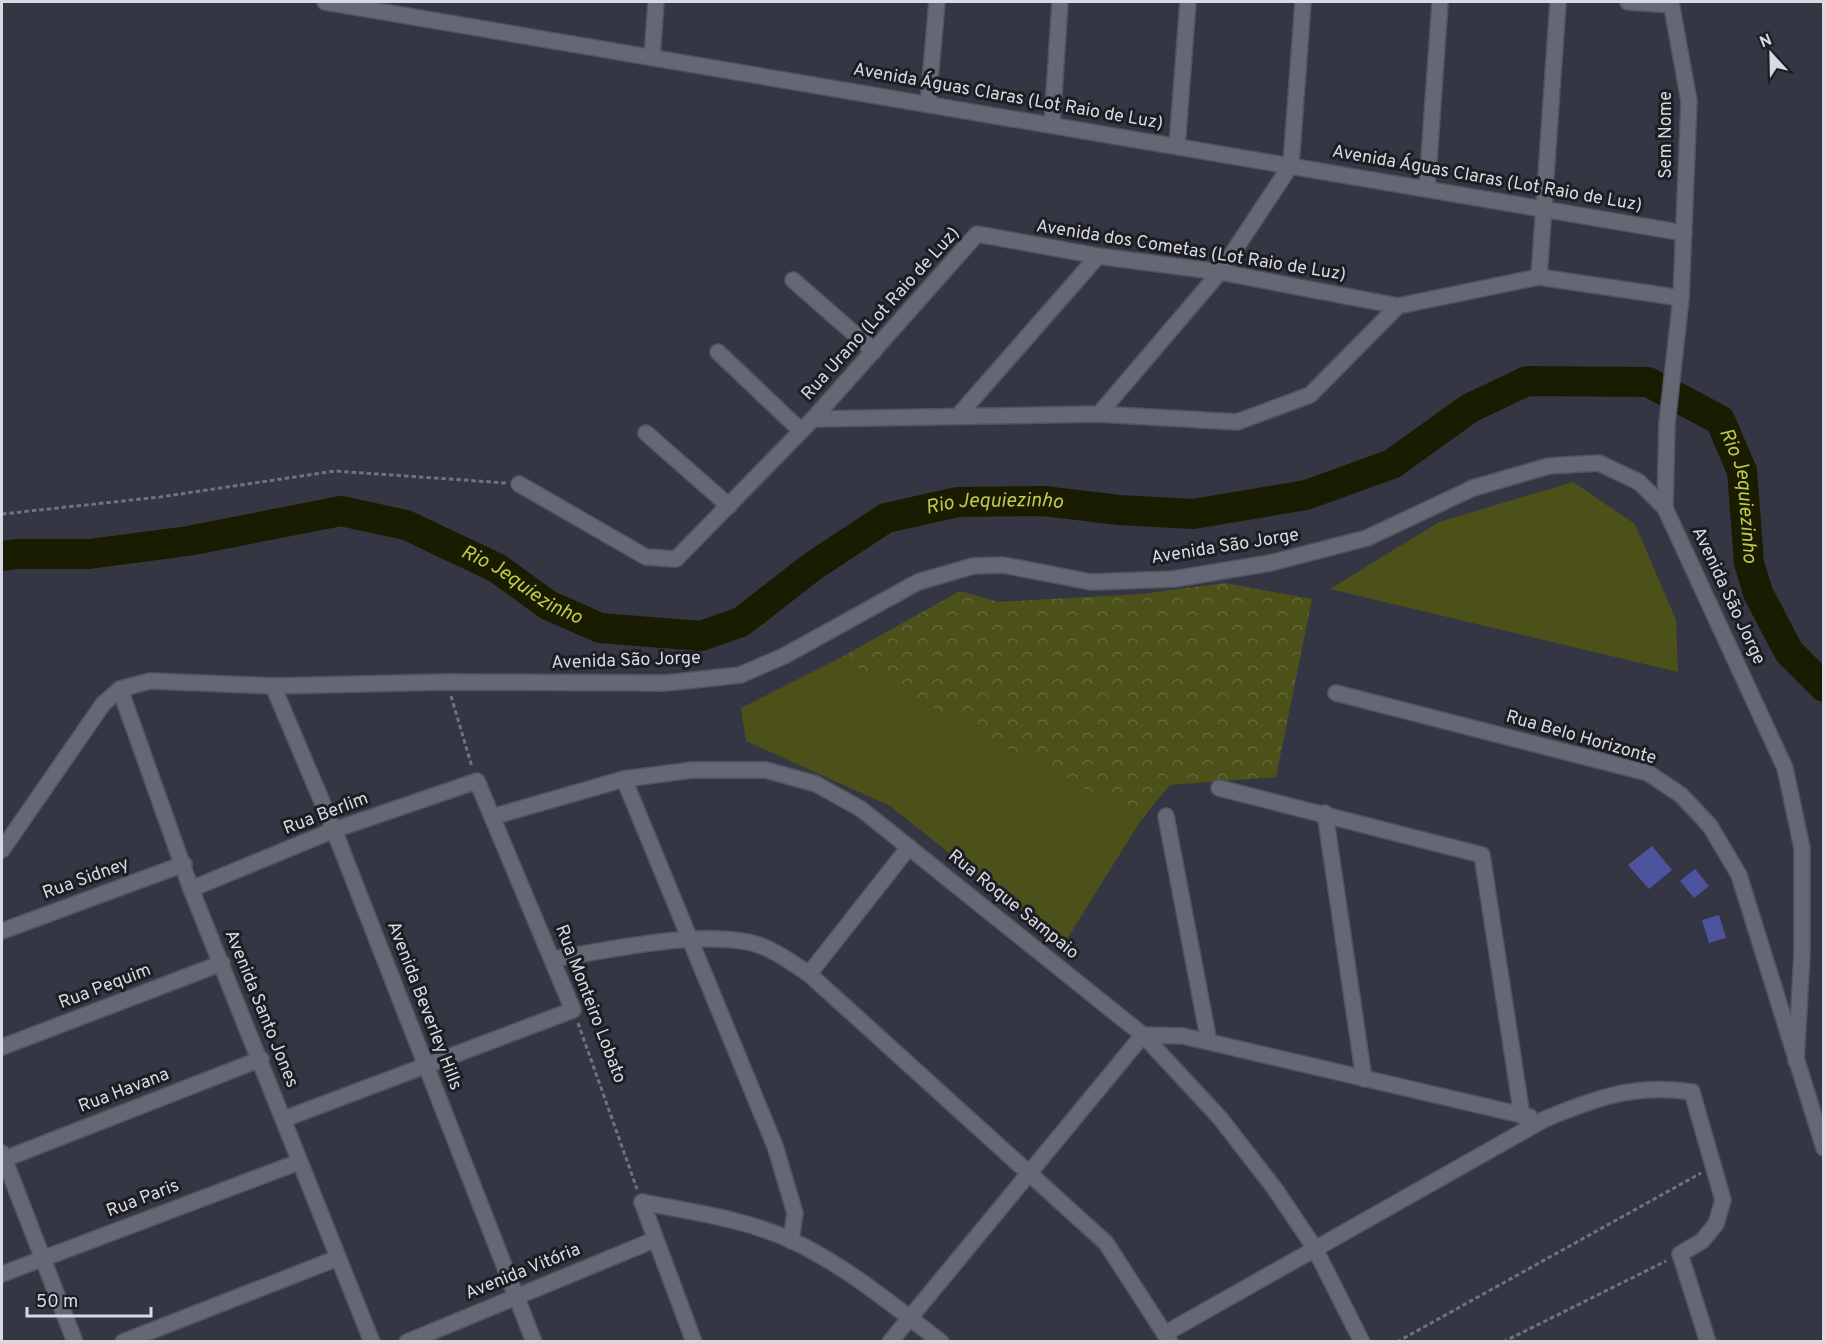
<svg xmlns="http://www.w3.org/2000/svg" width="1825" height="1343" viewBox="0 0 1825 1343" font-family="Overpass,sans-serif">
  <defs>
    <pattern id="forest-crowns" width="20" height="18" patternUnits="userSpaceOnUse" patternTransform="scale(1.5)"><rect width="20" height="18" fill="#4c511a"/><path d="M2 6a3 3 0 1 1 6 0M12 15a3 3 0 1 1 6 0" fill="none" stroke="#65693b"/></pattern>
  </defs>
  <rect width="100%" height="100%" fill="#343643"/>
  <g fill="#4c511a">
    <polygon points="1573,482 1635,524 1676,620 1678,672 1330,589 1439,522"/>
    <polygon points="840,658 1141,820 1064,944 890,806 746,741 741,708"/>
  </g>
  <polygon fill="url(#forest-crowns)" points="1225,583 1312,599 1276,777 1170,785 1141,820 840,658 960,591 998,602 1141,594"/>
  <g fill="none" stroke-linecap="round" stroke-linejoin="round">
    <path stroke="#1a1c01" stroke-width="30" id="s1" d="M 2,556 L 17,554 L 89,554 L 188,541 L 341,511 L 406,525 L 497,568 L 548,605 L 600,628 L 701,636 L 741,622 L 813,566 L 886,518 L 958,502 L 1044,501 L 1119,510 L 1193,514 L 1306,495 L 1392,464 L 1470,408 L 1527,381 L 1648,382 L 1720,420 L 1742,471 L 1749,563 L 1758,593 L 1789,652 L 1824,687"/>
  </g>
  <g fill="#4e539e">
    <polygon points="1652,846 1672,870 1649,889 1628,865"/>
    <polygon points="1695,869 1709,886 1694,898 1680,881"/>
    <polygon points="1719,915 1726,938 1709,943 1702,920"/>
  </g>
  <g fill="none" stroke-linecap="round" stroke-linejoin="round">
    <defs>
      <g id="minor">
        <polyline points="325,2 1684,233"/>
        <polyline points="1628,2 1671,5"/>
        <polyline points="652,57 656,2"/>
        <polyline points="928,104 937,2"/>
        <polyline points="1052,125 1060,2"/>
        <polyline points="1177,146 1188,2"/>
        <polyline points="1427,188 1440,2"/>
        <polyline points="1539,277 1558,2"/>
        <polyline points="793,280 874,351"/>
        <polyline points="718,352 801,431"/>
        <polyline points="1099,414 1220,272 1291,165 1303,2"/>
        <polyline points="958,416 1098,256"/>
        <polyline points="813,419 977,234 1098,256 1220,272 1398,306"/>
        <polyline points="646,433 729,506"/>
        <polyline points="519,484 646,557 676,559 813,419 1099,414 1237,422 1310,395 1398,306 1539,277 1681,298"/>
        <polyline points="1665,508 1667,423 1681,298 1689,101 1671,2"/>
        <polyline points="273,686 334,830 534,1342"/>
        <polyline points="120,689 191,889 372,1342"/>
        <polyline points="1336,693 1648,773 1681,795 1710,826 1739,875 1824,1148"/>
        <polyline points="624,779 775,1146 795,1213 791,1241"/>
        <polyline points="1219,788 1482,855 1522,1116"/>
        <polyline points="1325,813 1364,1079"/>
        <polyline points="1166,816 1209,1042"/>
        <polyline points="492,817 624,779 692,770 766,770 816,784 861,809 1143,1035 1220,1118 1275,1189 1314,1247 1362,1342"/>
        <polyline points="2,850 103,704 120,689 150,681 273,686 447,682 666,683 740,675 784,656 918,582 973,566 1003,565 1091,582 1174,579 1270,563 1367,538 1473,488 1549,466 1599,463 1639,482 1665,508 1785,768 1802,848 1802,955 1796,1061"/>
        <polyline points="191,889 334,830 477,781 573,1010 284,1119"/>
        <polyline points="2,931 184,864"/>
        <path d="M 552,959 C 613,950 687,931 748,942 C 769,946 791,962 809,974 L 1106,1243 L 1170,1342"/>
        <polyline points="809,974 909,847"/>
        <polyline points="1143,1035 1183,1036 1209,1042 1530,1117"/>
        <polyline points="2,1047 222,963"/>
        <polyline points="2,1153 75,1342"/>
        <polyline points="2,1160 261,1059"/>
        <path d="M 642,1202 C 692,1212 746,1219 793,1241 C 847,1267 893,1305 941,1342"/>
        <polyline points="642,1202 694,1342"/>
        <polyline points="2,1274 299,1162"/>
        <path d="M 1166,1333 L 1545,1119 C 1596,1098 1636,1083 1692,1092 L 1723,1200 L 1716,1224 L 1702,1241 L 1680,1254 L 1708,1342"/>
        <polyline points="123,1342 338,1258"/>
        <polyline points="407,1342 654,1240"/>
        <polyline points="890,1342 1143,1035"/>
      </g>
    </defs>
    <use href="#minor" stroke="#51535d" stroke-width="18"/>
    <g stroke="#70727e" stroke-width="3" stroke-dasharray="4.5 3" stroke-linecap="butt">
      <polyline points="2,514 160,497 335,471 506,483"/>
      <polyline points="451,696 472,767"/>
      <polyline points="578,1023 637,1189"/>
      <polyline points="1397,1342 1701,1173"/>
      <polyline points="1503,1342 1666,1261"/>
    </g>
    <use href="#minor" stroke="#656775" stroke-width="15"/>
  </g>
  <g text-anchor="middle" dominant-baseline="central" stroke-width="6" stroke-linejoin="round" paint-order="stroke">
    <g font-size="18" fill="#d8dae2" stroke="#1d1e24">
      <text transform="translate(1008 97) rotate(10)">Avenida Águas Claras (Lot Raio de Luz)</text>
      <text transform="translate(1666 135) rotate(-90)">Sem Nome</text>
      <text transform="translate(1487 179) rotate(10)">Avenida Águas Claras (Lot Raio de Luz)</text>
      <text transform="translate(1191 251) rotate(9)">Avenida dos Cometas (Lot Raio de Luz)</text>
      <text transform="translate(881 314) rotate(-48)">Rua Urano (Lot Raio de Luz)</text>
      <text transform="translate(1225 547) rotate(-9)">Avenida São Jorge</text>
      <text transform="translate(1728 596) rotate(65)">Avenida São Jorge</text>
      <text transform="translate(626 661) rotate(-2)">Avenida São Jorge</text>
      <text transform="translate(1581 738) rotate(16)">Rua Belo Horizonte</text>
      <text transform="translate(326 814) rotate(-21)">Rua Berlim</text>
      <text transform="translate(86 879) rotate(-20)">Rua Sidney</text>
      <text transform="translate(1013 905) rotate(39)">Rua Roque Sampaio</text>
      <text transform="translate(105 987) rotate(-21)">Rua Pequim</text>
      <text transform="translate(590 1004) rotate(69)">Rua Monteiro Lobato</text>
      <text transform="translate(424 1006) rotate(69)">Avenida Beverley Hills</text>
      <text transform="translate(261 1009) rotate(68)">Avenida Santo Jones</text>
      <text transform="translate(124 1091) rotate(-21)">Rua Havana</text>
      <text transform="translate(143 1199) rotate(-21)">Rua Paris</text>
      <text transform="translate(523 1272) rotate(-22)">Avenida Vitória</text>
    </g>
    <g font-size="20" font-style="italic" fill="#bfcb4d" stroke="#1d1e24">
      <text stroke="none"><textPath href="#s1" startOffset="1908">Rio Jequiezinho</textPath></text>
      <text stroke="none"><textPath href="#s1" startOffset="1062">Rio Jequiezinho</textPath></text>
      <text stroke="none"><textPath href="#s1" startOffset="540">Rio Jequiezinho</textPath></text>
    </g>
  </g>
  <rect width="1825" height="1343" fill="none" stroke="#d8dae2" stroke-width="6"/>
  <g transform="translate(1771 54) rotate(338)" stroke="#1d1e24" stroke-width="4.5" paint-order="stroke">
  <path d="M0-4.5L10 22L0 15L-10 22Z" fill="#d8dae2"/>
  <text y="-9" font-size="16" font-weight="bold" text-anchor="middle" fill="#d8dae2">N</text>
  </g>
  <path d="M27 1307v9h124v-9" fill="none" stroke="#d8dae2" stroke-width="3"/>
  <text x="36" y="1307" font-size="18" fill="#d8dae2" stroke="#1d1e24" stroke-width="4.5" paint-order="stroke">50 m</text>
</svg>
